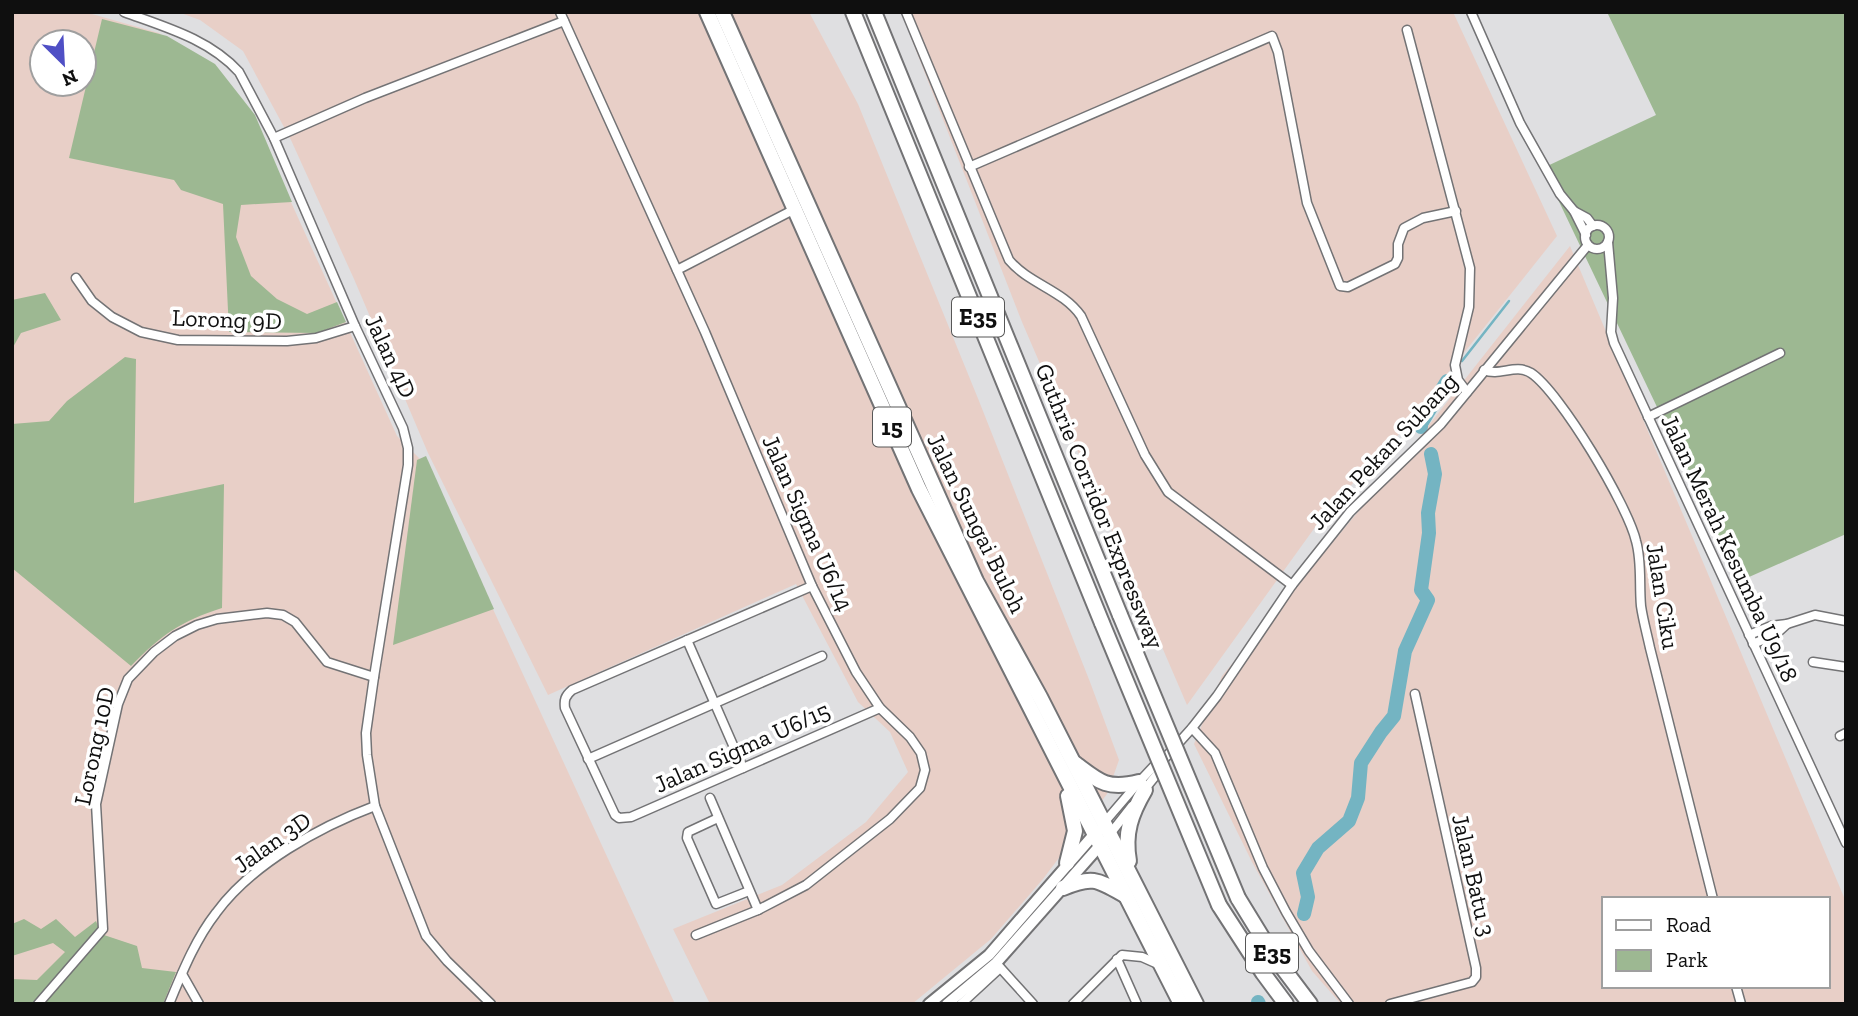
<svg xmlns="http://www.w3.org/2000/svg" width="1858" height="1016" viewBox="0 0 1858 1016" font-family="'Zilla Slab',serif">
  <rect width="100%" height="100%" fill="#dfdfe1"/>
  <g fill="#e8cfc7" fill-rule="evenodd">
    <path d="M 12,12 L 85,12 L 159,33 L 214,75 L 256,125 L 397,436 L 427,466 L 675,1004 L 12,1004 ZM 42,42 L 84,42 L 84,84 L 42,84 Z"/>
    <polygon points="178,12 809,12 858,104 979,401 1090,682 1119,760 1107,794 1043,879 991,939 912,1004 710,1004 673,929 782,885 866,822 908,772 890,732 858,702 796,584 548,695 428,453 354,279 291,140 243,51 200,20"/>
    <polygon points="901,12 1453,12 1557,236 1400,433 1326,512 1187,705 1022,322"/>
    <path d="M 1570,246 L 1846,902 L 1846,1004 L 1341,1004 L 1312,971 L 1252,862 L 1194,744 L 1222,676 L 1410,449 ZM 1604,899 L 1828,899 L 1828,986 L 1604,986 Z"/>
  </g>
  <g fill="#9db892">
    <polygon points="1607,12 1846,12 1846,534 1740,581 1543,168 1656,115"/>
    <polygon points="102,19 167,36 215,64 255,115 292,202 241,205 236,237 251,276 277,299 307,314 337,302 346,322 317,333 229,332 223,204 181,190 174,180 69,158"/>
    <polygon points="45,293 61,320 21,333 12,349 12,300"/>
    <path d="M 125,357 L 136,359 L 134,503 L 224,484 L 222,608 C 181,621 161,635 131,666 L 12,568 L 12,424 L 49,421 L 67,401 Z"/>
    <polygon points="426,456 494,609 393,645 417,460"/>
    <polygon points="24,919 41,929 56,919 75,937 96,921 100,931 32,1004 12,1004 12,979 37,980 65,952 53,943 12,956 12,924"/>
    <polygon points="104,935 137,946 142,968 176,972 163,1004 43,1004"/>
  </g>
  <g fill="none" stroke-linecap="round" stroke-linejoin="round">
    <polyline stroke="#74b4c2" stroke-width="2.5" points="1462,361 1509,301"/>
    <g stroke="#74b4c2" stroke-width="14">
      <polyline points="1421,427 1421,424 1447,381"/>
      <polyline points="1304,914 1308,897 1303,873 1318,848 1349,821 1358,798 1361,763 1381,732 1394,716 1405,651 1428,600 1421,590 1429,533 1428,513 1435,474 1431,454"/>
      <polyline points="1258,1002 1259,1004"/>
    </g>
    <defs>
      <g id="minor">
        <path d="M 124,12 C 165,27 209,39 239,72 L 274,138 L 355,326 L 403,428 L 408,448 L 408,465 L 374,677 L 366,733 L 367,755 L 375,806 L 426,936 L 447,961 L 491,1004"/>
        <polyline points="560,12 705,332 812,586 856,672 880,708 910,737 921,753 925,770 920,788 890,819 806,885 758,910 696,935"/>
        <path d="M 906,12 L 1009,260 C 1029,284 1063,290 1081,316 L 1145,455 L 1168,492 L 1292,585"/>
        <polyline points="1471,12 1520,123 1560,194 1574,211 1586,235"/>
        <polyline points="1407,30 1470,268 1469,307 1455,365 1458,380 1467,392"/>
        <polyline points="274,138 365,98 564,21"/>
        <polyline points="969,167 1272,36 1278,52 1307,203 1340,286 1348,287 1395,264 1398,258 1398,244 1404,228 1423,218 1456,211"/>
        <polyline points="1574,211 1587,218 1593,226"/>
        <circle cx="1597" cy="237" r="12"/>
        <polyline points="1608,242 1613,298 1611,332 1614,343 1846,843"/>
        <polyline points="677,270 795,209"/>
        <polyline points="76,278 92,301 112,317 141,332 178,340 287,341 316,338 355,326"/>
        <path d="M 1484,370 C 1500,377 1515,363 1531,373 C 1560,392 1628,506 1636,541 C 1642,562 1639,584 1641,606 C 1643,620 1647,634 1650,648 L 1713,899"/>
        <polyline points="1648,417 1780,353"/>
        <path d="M 812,586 L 572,690 C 565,696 564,700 565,708 L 615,815 L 619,818 L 631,817 L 880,708"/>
        <polyline points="1749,635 1771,626 1787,624 1815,615 1846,621"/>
        <polyline points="687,640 743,768"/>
        <polyline points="1753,644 1776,634 1787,624"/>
        <polyline points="1813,662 1846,667"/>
        <polyline points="1192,728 1215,753 1263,868 1286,912 1309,951 1349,1004"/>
        <polyline points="1840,736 1846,733"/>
        <polyline points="588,759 822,656"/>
        <polyline points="1144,790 1162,768"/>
        <polyline points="710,798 758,910"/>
        <polyline points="718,818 688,832 687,838 716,904 749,891"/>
        <polyline points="1103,824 1139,782 1154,766 1165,758 1192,728 1217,696 1292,585 1350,512 1441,424 1588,245"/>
        <polyline points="1110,834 1132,806"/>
        <polyline points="1117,959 1137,1004"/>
        <polyline points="996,963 1033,1004"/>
        <polyline points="182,974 199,1004"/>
        <polyline points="1736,986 1741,1004"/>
        <polyline points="38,1004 103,929 96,804 118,704 128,679 154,652 175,636 197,625 217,619 267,613 283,615 295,622 327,662 374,677"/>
        <path d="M 169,1004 C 182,973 195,940 216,913 C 252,864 319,827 375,806"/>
        <polyline points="961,1004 1000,968"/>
        <polyline points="1073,1004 1122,955 1142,957 1160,965"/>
        <polyline points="1390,1004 1472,982 1476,977 1476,968 1415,694"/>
      </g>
      <g id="secondary">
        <polyline points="929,1004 989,955 1097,831"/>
        <polyline points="947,1004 996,963 1103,842"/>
      </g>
      <g id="trunk">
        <polyline points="707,12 919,489 1181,1004"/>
        <polyline points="722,12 976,581 1040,697 1196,1004"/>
        <path d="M 1076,764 C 1099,782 1108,790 1139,782"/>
        <path d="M 1129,861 C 1124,833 1131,814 1145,790"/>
        <polyline points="1067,863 1075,831 1068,796"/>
        <path d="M 1063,888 C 1093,875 1098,880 1126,896"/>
      </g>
      <g id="motorway">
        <polyline points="853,12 1102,623"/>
        <polyline points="874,12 1120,615"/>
        <polyline points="1238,898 1273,955 1310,1004"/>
        <polyline points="1219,905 1263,973 1286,1004"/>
      </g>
    </defs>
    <use href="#minor" stroke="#737375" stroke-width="11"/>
    <use href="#secondary" stroke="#737375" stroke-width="14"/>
    <use href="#trunk" stroke="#737375" stroke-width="18"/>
    <use href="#motorway" stroke="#737375" stroke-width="18"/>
    <use href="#minor" stroke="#fff" stroke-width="8"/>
    <use href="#secondary" stroke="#fff" stroke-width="10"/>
    <use href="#trunk" stroke="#fff" stroke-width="14"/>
    <use href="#motorway" stroke="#fff" stroke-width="14"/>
    <defs>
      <g id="motorway-bridge">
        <polyline points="1120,615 1238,898"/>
        <polyline points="1102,623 1219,905"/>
      </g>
    </defs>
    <use href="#motorway-bridge" stroke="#737375" stroke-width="18" stroke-linecap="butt"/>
    <use href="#motorway-bridge" stroke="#fff" stroke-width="14"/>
  </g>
  <g text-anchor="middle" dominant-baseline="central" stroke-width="7" stroke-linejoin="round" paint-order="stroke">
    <g fill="#fff" stroke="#575757" stroke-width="2">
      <rect x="952" y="297.5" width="52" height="39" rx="5"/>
      <rect x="873" y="407.5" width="38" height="39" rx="5"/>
      <rect x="1246" y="933.5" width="52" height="39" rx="5"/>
    </g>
    <g font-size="23" font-weight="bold" fill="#0f0f0f">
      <text x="978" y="317">E35</text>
      <text x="892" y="427">15</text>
      <text x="1272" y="953">E35</text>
    </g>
    <g font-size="24" fill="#0f0f0f" stroke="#fff">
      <text transform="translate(227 319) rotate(2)">Lorong 9D</text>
      <text transform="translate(391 356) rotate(65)">Jalan 4D</text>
      <text transform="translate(1383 451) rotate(-47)">Jalan Pekan Subang</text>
      <text transform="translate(1100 506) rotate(68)">Guthrie Corridor Expressway</text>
      <text transform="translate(808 523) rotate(66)">Jalan Sigma U6/14</text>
      <text transform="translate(977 523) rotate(64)">Jalan Sungai Buloh</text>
      <text transform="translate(1730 548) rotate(65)">Jalan Merah Kesumba U9/18</text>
      <text transform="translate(1663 596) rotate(81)">Jalan Ciku</text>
      <text transform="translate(94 746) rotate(-78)">Lorong 10D</text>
      <text transform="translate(742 747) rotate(-24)">Jalan Sigma U6/15</text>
      <text transform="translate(272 842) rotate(-35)">Jalan 3D</text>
      <text transform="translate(1474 875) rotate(77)">Jalan Batu 3</text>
    </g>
  </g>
  <rect width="1858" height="1016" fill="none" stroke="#0f0f0f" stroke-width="28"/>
  <rect x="1602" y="897" width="228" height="91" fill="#ffffff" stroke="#9f9f9f" stroke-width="2"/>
  <rect x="1616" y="920" width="35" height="10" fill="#ffffff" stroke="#9f9f9f" stroke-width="2"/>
  <text x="1666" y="932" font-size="21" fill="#0f0f0f">Road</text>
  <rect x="1616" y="950" width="35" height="21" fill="#9db892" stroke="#9f9f9f" stroke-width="2"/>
  <text x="1666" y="967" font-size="21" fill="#0f0f0f">Park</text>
  <g transform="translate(63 63) rotate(156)"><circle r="33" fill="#ffffff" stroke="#9f9f9f" stroke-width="2"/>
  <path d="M0-5L12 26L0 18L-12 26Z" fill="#4f4fc5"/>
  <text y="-10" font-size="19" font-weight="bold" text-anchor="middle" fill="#0f0f0f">N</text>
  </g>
</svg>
